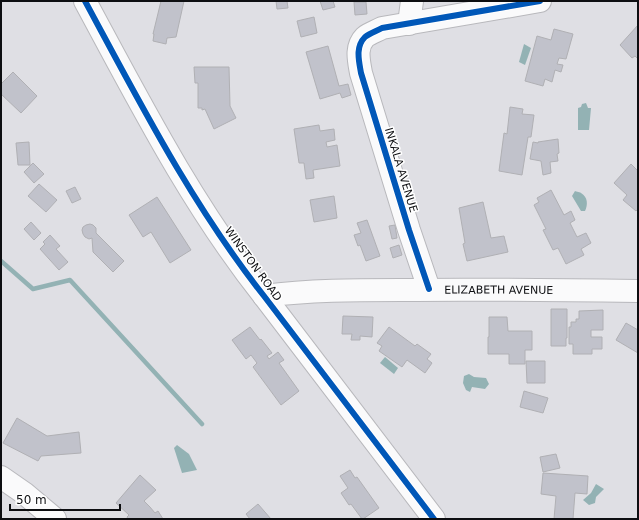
<svg xmlns="http://www.w3.org/2000/svg" width="639" height="520" viewBox="0 0 639 520" font-family="'DejaVu Sans',sans-serif">
  <rect width="100%" height="100%" fill="#dfdfe4"/>
  <g fill="#93b2b4">
    <polygon points="524,44 531,48 525,65 519,62"/>
    <polygon points="586,103 588,108 591,108 589,130 578,130 578,108 581,107 582,104"/>
    <path d="M 575,191 C 576,192 581,192 581,193 C 588,197 588,205 585,211 L 581,211 L 572,196 Z"/>
    <polygon points="385,357 398,368 394,374 380,363"/>
    <polygon points="469,374 474,377 486,378 489,384 485,389 472,387 470,392 466,390 463,383 464,376"/>
    <polygon points="177,445 189,454 197,470 182,473 174,448"/>
    <polygon points="596,484 604,489 596,497 595,503 589,505 583,500 591,493"/>
  </g>
  <g fill="none" stroke-linecap="round" stroke-linejoin="round">
    <polyline stroke="#93b2b4" stroke-width="4.5" points="1,261 33,289 70,280 202,424"/>
  </g>
  <g fill="#c1c2cb" stroke="#b0b0b4">
    <polygon points="161,1 184,1 176,37 167,38 166,44 153,41 154,34 153,34"/>
    <polygon points="276,1 287,1 288,8 277,9"/>
    <polygon points="320,1 333,1 335,7 323,10"/>
    <polygon points="354,2 366,2 367,14 355,15"/>
    <polygon points="314,17 317,33 301,37 297,21"/>
    <polygon points="638,25 638,59 635,56 632,58 620,45"/>
    <polygon points="554,29 573,34 566,59 559,58 557,64 563,65 561,72 555,70 552,82 545,79 543,86 525,81 537,36 551,40"/>
    <polygon points="328,46 339,86 348,84 351,95 342,98 340,93 320,99 306,52"/>
    <polygon points="194,67 229,67 230,106 236,118 214,129 205,109 202,110 202,108 198,108 198,83 195,83"/>
    <polygon points="13,72 37,96 21,113 1,94 1,84"/>
    <polygon points="510,107 523,109 522,114 534,115 531,137 528,137 522,175 499,171 504,133 507,134"/>
    <polygon points="319,125 320,131 334,129 335,140 326,142 327,147 337,145 340,166 313,170 314,178 306,179 304,163 299,163 294,129"/>
    <polygon points="558,139 559,153 557,154 558,161 550,162 551,173 543,175 541,161 530,159 533,142 538,143 538,142"/>
    <polygon points="29,142 30,165 18,165 16,143"/>
    <polygon points="33,163 44,174 34,183 24,172"/>
    <polygon points="631,164 638,171 638,209 636,211 623,200 627,195 614,183"/>
    <polygon points="39,184 57,200 46,212 28,196"/>
    <polygon points="75,187 81,199 72,203 66,191"/>
    <polygon points="551,190 564,215 571,211 575,220 570,223 577,237 586,233 591,243 581,249 584,255 566,264 558,248 553,250 543,230 546,229 534,205 539,202 537,198"/>
    <polygon points="334,196 337,218 314,222 310,200"/>
    <polygon points="157,197 191,250 170,263 151,232 143,237 129,215"/>
    <polygon points="483,202 491,238 504,236 508,252 467,261 463,244 465,243 459,208"/>
    <polygon points="367,220 380,256 366,261 360,245 358,246 354,235 361,233 357,223"/>
    <polygon points="31,222 41,233 34,240 24,229"/>
    <polygon points="90,224 93,225 96,228 96,233 124,261 113,272 93,252 92,238 89,239 85,237 83,234 82,230 83,227 86,225"/>
    <polygon points="395,225 397,238 392,239 389,226"/>
    <polygon points="50,235 60,246 56,249 68,262 59,270 40,249 45,244 43,242"/>
    <polygon points="399,245 402,255 393,258 390,248"/>
    <polygon points="551,309 567,309 567,338 566,338 566,346 551,346"/>
    <polygon points="603,310 603,330 591,330 591,337 602,337 602,349 592,349 592,354 573,354 573,344 569,344 569,327 571,327 571,322 576,322 576,319 579,319 579,311"/>
    <polygon points="343,316 373,317 372,337 360,336 360,340 351,340 352,334 342,334"/>
    <polygon points="489,317 507,317 508,331 532,331 532,350 525,350 525,364 509,364 509,354 488,354 488,337 489,337"/>
    <polygon points="626,323 638,330 638,353 616,340"/>
    <polygon points="250,327 260,340 261,339 272,353 267,356 269,359 278,352 284,360 279,363 299,391 281,405 253,367 257,363 251,355 246,359 232,340"/>
    <polygon points="389,327 415,346 417,344 431,354 427,359 432,363 425,373 407,360 402,367 379,351 382,346 377,343"/>
    <polygon points="526,361 545,361 545,383 527,383"/>
    <polygon points="524,391 548,398 543,413 520,407"/>
    <polygon points="17,418 47,436 79,432 81,453 41,456 38,461 3,443"/>
    <polygon points="556,454 560,468 543,472 540,457"/>
    <polygon points="350,470 355,478 357,477 379,508 363,519 362,519 351,504 349,505 341,493 348,488 340,476"/>
    <polygon points="543,473 588,476 587,494 575,493 573,519 554,519 556,496 541,494"/>
    <polygon points="140,475 156,490 144,501 150,507 155,513 158,511 163,519 128,519 127,517 129,515 116,503"/>
    <polygon points="258,504 271,519 250,519 246,514"/>
  </g>
  <g fill="none" stroke-linecap="round" stroke-linejoin="round">
    <defs>
      <g id="minor">
        <path d="M 85,1 C 140,103 192,205 264,296 L 434,519"/>
        <polyline points="409,24 412,1"/>
        <path d="M 429,289 L 409,230 L 361,73 C 359,61 355,47 365,37 C 370,33 377,31 382,28 L 540,1"/>
        <path id="s1" d="M 264,296 C 309,290 355,290 401,290 C 480,289 559,290 638,291"/>
        <polyline points="1,477 24,493 55,519"/>
      </g>
    </defs>
    <use href="#minor" stroke="#b8b8bc" stroke-width="24"/>
    <use href="#minor" stroke="#fafafb" stroke-width="22"/>
    <defs>
      <g id="cycleway">
        <path d="M 85,1 C 140,103 192,205 264,296 L 434,519"/>
        <path d="M 429,289 L 409,230 L 361,73 C 359,61 355,47 365,37 C 370,33 377,31 382,28 L 540,1"/>
      </g>
    </defs>
    <use href="#cycleway" stroke="#fff" stroke-width="8"/>
    <use href="#cycleway" stroke="#0057b8" stroke-width="6"/>
  </g>
  <g text-anchor="middle" dominant-baseline="central" stroke-width="3" stroke-linejoin="round" paint-order="stroke">
    <g font-size="11" fill="#0d0e11" stroke="#fff">
      <text transform="translate(401 170) rotate(73)">INKALA AVENUE</text>
      <text transform="translate(253 264) rotate(54)">WINSTON ROAD</text>
      <text stroke="none"><textPath href="#s1" startOffset="235">ELIZABETH AVENUE</textPath></text>
    </g>
  </g>
  <rect width="639" height="520" fill="none" stroke="#0d0e11" stroke-width="4"/>
  <path d="M10 504v6h110v-6" fill="none" stroke="#0d0e11" stroke-width="2"/>
  <text x="16" y="504" font-size="12" fill="#0d0e11" stroke="#ffffff" stroke-width="3" paint-order="stroke">50 m</text>
</svg>
